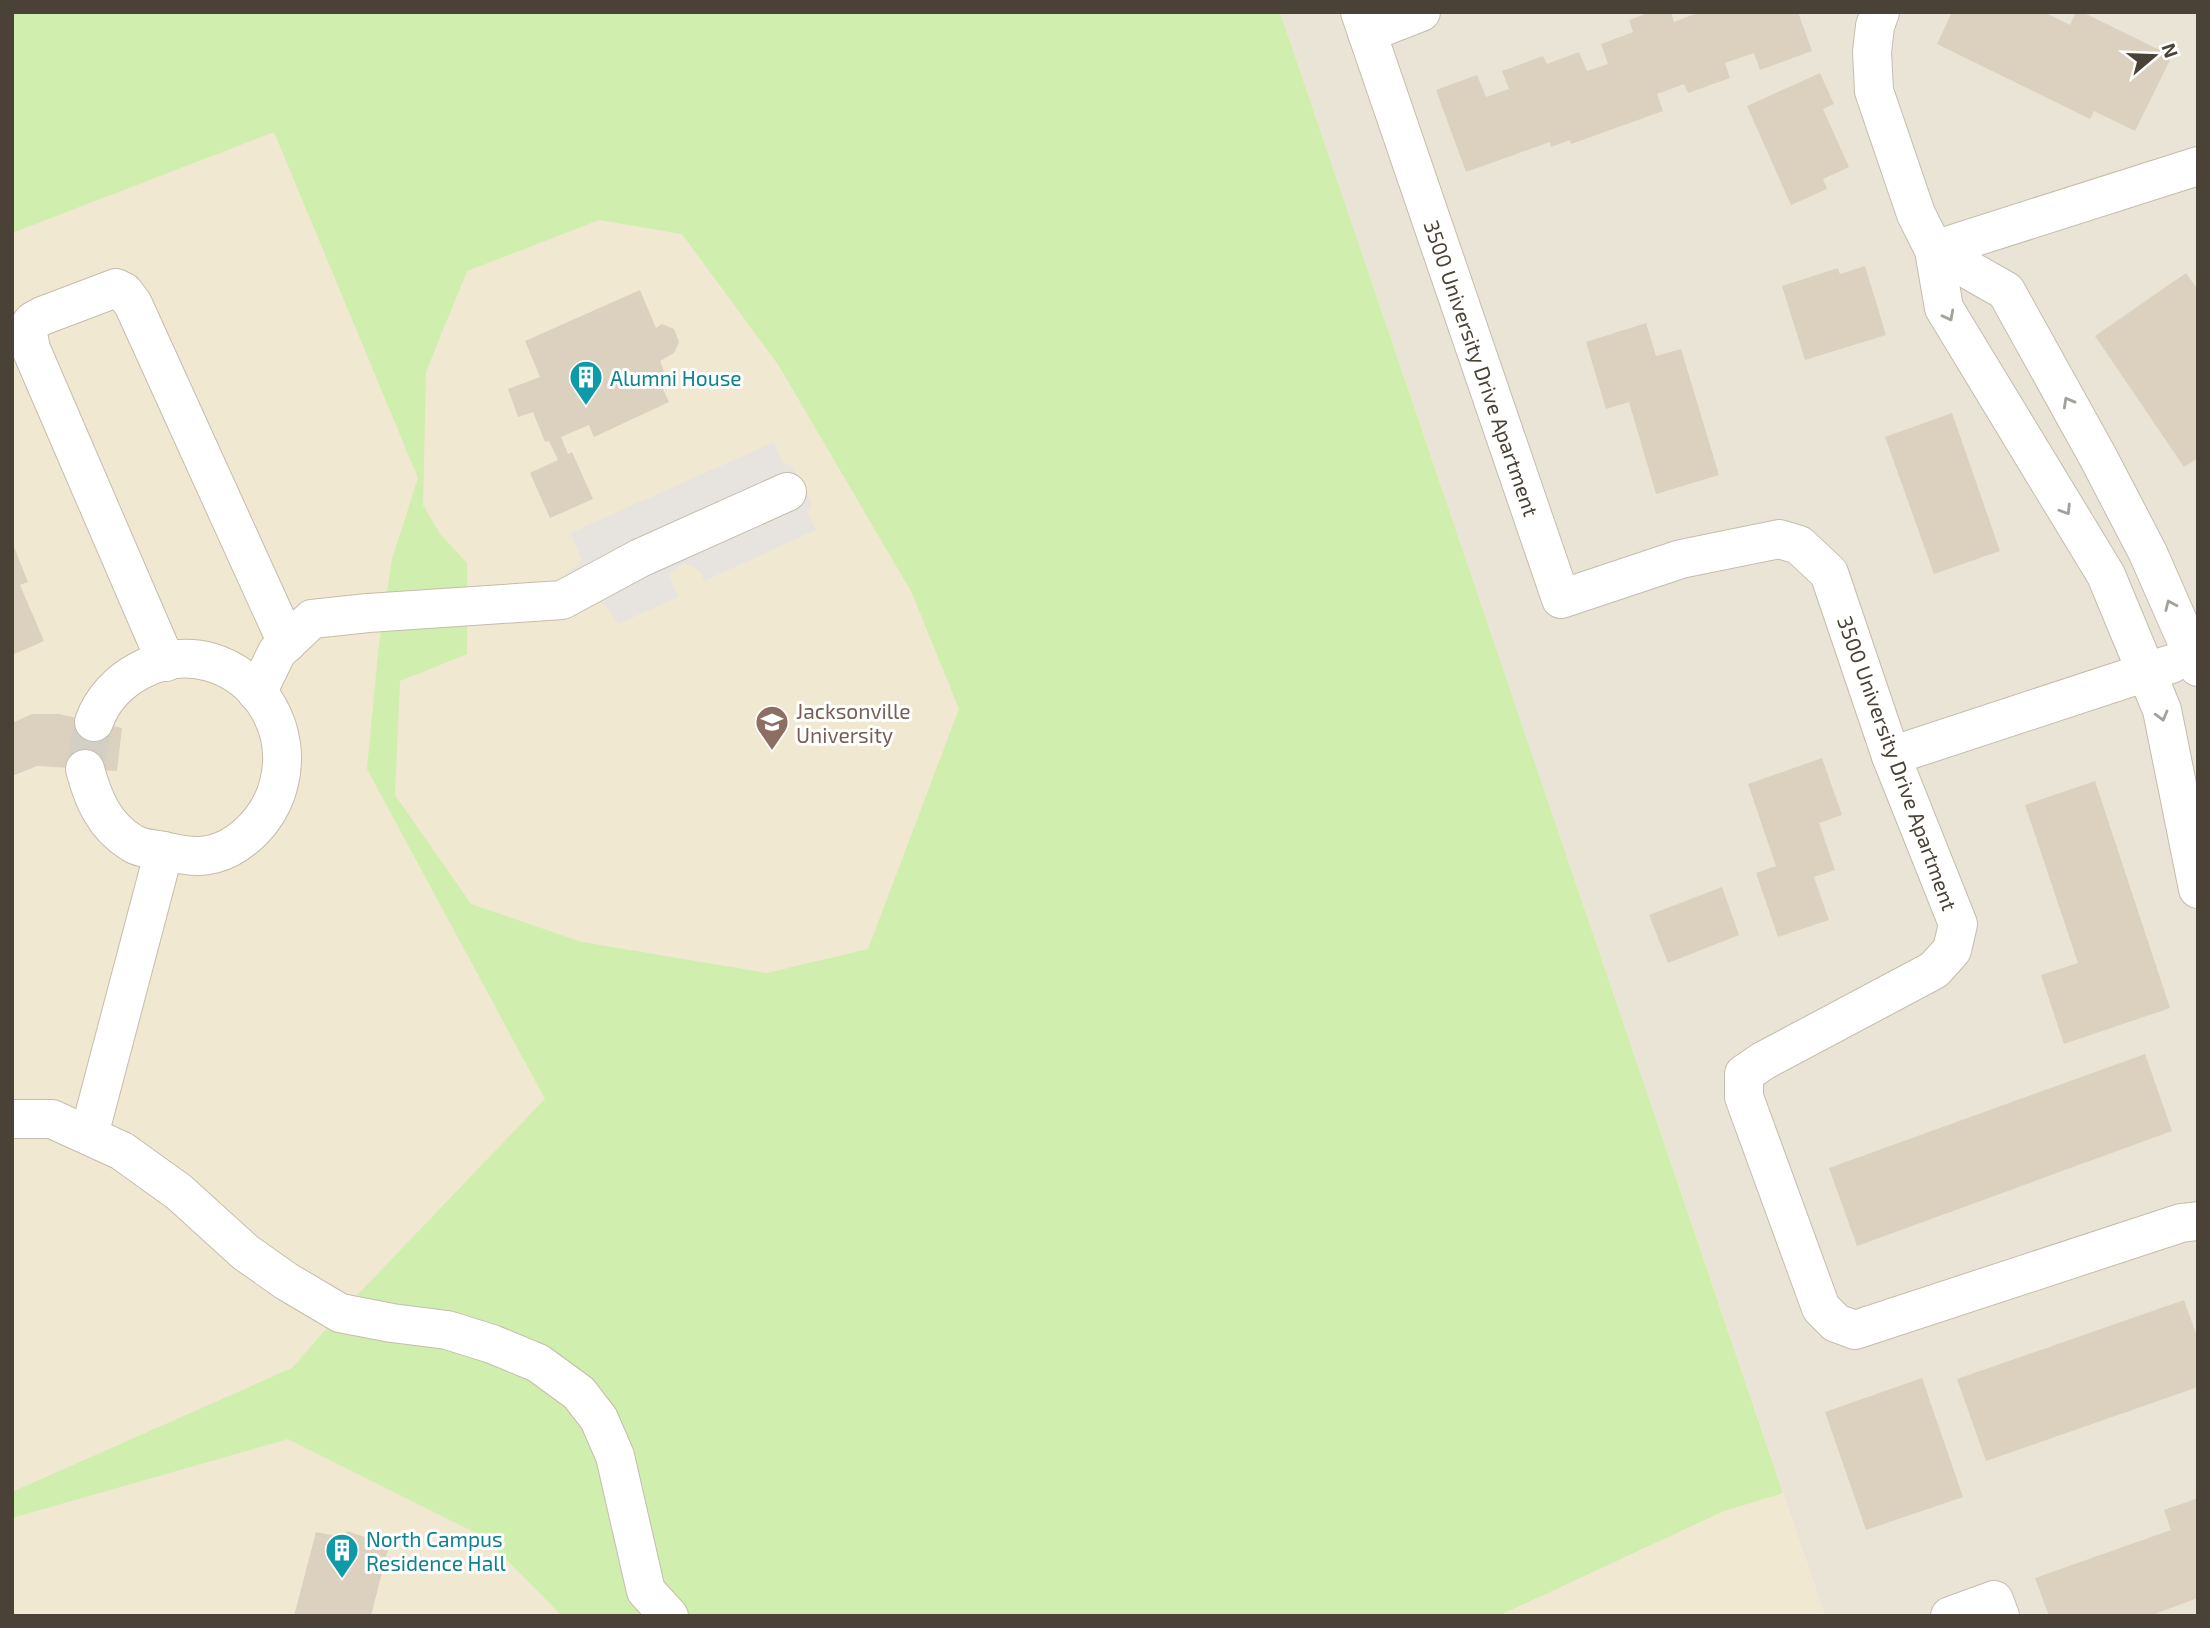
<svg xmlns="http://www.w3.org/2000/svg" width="2210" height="1628" viewBox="0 0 2210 1628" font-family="'Exo 2',sans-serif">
  <rect width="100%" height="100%" fill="#f6f2e8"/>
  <polygon fill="#eae4d6" points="1280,12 2198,12 2198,1616 1825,1616"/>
  <polygon fill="#f0e8d1" points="12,12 1280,12 1825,1616 12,1616"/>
  <path fill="#d0eead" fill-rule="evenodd" d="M 12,12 L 1280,12 L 1783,1493 L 1724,1511 L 1498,1616 L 562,1616 L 484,1537 L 288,1439 L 12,1518 L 12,1492 L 292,1368 L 340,1313 L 545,1099 L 367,769 L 379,644 L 392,559 L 418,478 L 274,132 L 12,233 ZM 599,220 L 682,234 L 779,366 L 912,593 L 959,709 L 868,949 L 767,973 L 582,942 L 471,904 L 395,795 L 400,681 L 467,654 L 467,563 L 440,534 L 423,505 L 426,372 L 467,271 Z"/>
  <polygon fill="#e7e4e0" points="774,442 783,463 791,465 812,503 808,513 816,530 704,581 700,571 684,563 669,575 678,597 618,624 604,604 582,601 575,595 566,575 582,560 570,533"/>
  <g fill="#dcd1bf">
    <polygon points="1651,12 1671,12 1674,22 1695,14 1694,12 1798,12 1812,51 1760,70 1754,53 1725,63 1730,78 1688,93 1684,84 1657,94 1663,111 1571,144 1570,140 1551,147 1550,142 1466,172 1436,90 1477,75 1486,97 1509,89 1502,71 1543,56 1547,64 1579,52 1587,71 1608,64 1601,44 1633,32 1629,20"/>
    <polygon points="1952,12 2044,12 2070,25 2076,12 2082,12 2172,56 2135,131 2094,111 2090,119 1937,44"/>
    <polygon points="1820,73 1834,104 1823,109 1849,167 1823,179 1827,189 1791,205 1747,106"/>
    <polygon points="1865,266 1886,335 1805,360 1782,286 1838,268 1840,274"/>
    <polygon points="2186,273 2198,290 2198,458 2184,467 2095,336"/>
    <polygon points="640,290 656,328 662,324 674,329 679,342 674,353 660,361 668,381 661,385 669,402 594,437 589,425 561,437 568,454 572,452 593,499 550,518 530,473 558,460 549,441 545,442 533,412 518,417 508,389 540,377 525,341"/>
    <polygon points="1646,323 1656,356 1681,349 1719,475 1656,494 1629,402 1606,409 1586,342"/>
    <polygon points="1952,413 2000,551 1934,574 1885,437"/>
    <polygon points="12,542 28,582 20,585 44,641 12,655"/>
    <polygon points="32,714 59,714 122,728 117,771 37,766 12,776 12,723"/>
    <polygon points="1822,758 1842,815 1819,823 1835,870 1814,877 1829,920 1778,937 1756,873 1776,866 1748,784"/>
    <polygon points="2095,781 2170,1008 2064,1044 2041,975 2078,963 2025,805"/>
    <polygon points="1722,887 1739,935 1668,963 1649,915"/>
    <polygon points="2145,1054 2172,1131 1857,1246 1829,1168"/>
    <polygon points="2184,1300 2198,1339 2198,1387 1986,1461 1957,1379"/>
    <polygon points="1922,1378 1963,1497 1866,1530 1825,1412"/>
    <polygon points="2198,1498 2198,1598 2149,1616 2049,1616 2035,1578 2171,1530 2164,1510"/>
    <polygon points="347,1531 389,1545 371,1616 294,1616 316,1532 345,1538"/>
  </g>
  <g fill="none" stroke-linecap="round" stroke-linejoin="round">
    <polyline stroke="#d4cfc4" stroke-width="38" stroke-dasharray="38 19" stroke-linecap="butt" points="85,769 94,722"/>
    <defs>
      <g id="minor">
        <polyline points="1360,12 1561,599 1681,559 1779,539 1799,545 1829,573 1891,756 1958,924 1952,950 1934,970 1763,1061 1744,1074 1744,1097 1821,1308 1836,1323 1855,1330 2181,1223 2198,1221"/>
        <polyline points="1880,12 1875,26 1872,52 1874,91 1916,214 1934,250 2198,166"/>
        <polyline points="1367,33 1421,12"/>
        <polyline points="1934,250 1944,308 2106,575 2162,710 2198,889"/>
        <polyline points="1934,250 2006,291 2098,457 2148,553 2198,667"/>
        <polyline points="166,662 31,349 27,329 33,321 42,316 116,288 124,292 133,304 287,643"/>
        <polyline points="257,693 277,652 312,619 368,613 562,600 640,558 787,492"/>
        <polyline points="1891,756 2171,664"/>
        <path d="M 85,769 C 93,799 104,826 132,843 C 141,849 157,849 168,852 C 191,857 207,859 229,848 C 254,834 273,810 279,783 C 292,731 262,677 210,662 C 163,649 110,677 94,722"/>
        <polyline points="12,1119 52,1119 122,1151 179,1192 245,1252 286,1281 340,1313 392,1323 447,1330 492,1344 538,1363 579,1393 599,1419 615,1456 646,1591 669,1616"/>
        <polyline points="89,1135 164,851"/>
        <polyline points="1950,1616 1994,1600 2000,1616"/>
      </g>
    </defs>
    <use href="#minor" stroke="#c5bdac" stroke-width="40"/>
    <use href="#minor" stroke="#fff" stroke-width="38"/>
  </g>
  <defs><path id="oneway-chevron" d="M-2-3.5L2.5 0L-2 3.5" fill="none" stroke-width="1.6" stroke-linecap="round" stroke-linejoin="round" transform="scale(1.75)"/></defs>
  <g stroke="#a4a09a">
    <use href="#oneway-chevron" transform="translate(1949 316) rotate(62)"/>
    <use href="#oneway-chevron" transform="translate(2068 402) rotate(-119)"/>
    <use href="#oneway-chevron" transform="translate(2066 510) rotate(58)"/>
    <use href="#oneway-chevron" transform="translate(2170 605) rotate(-114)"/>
    <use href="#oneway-chevron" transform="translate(2162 716) rotate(75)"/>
  </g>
  <defs>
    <symbol id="building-pin" viewBox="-11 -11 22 30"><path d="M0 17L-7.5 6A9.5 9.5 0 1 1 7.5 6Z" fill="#0f9aa8" stroke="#fff"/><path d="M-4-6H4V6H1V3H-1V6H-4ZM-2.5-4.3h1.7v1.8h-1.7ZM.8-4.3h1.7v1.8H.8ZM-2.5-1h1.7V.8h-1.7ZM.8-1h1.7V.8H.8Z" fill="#fff"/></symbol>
    <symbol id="university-pin" viewBox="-11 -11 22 30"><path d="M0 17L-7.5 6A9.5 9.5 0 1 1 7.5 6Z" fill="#8d6e63" stroke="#fff"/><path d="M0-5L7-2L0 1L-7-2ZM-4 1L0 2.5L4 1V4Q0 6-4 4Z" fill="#fff"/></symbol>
  </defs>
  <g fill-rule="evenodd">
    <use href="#building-pin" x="567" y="358" width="38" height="52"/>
    <use href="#university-pin" x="753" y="703" width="38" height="52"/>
    <use href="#building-pin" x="323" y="1531" width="38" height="52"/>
  </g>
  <g text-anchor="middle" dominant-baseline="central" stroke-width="6" stroke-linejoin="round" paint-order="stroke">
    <g font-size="21" fill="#4a4236" stroke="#fff">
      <text transform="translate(1482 368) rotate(71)">3500 University Drive Apartment</text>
      <text transform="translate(1898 763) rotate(70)">3500 University Drive Apartment</text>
    </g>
    <g font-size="21" fill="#0d838f" stroke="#fff" text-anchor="start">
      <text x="610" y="377">Alumni House</text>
      <text x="366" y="1538">North Campus<tspan x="366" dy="24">Residence Hall</tspan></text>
    </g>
    <g font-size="21" fill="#785e54" stroke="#fff" text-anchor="start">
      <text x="796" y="710">Jacksonville<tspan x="796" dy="24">University</tspan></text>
    </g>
  </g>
  <rect width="2210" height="1628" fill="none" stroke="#4a4236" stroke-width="28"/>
  <g transform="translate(2154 56) rotate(71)" stroke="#ffffff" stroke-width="5" paint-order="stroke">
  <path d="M0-5L12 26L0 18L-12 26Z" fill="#4a4236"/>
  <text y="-10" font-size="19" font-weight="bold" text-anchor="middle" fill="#4a4236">N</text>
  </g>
</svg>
